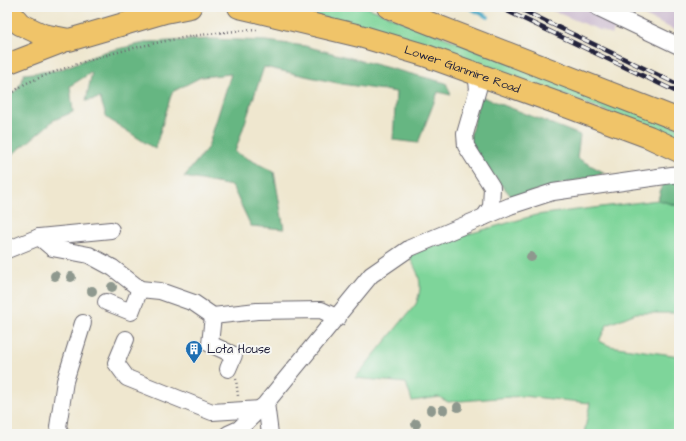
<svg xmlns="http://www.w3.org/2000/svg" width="686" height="441" viewBox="0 0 686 441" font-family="'Architects Daughter',sans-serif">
  <rect width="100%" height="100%" fill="#f6f6f2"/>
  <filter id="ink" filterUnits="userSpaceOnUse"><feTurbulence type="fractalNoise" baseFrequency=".025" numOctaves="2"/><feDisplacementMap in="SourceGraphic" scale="8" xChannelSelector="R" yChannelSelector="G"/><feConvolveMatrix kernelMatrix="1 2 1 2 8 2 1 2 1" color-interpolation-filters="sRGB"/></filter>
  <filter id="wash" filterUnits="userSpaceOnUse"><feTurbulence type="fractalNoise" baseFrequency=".012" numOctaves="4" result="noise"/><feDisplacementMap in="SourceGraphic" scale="16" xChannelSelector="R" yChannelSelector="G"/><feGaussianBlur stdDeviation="0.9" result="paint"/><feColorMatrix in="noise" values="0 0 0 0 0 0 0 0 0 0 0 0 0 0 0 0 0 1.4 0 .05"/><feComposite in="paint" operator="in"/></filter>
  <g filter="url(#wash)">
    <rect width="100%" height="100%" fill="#efe7cf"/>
    <g fill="#cebed1">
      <polygon points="543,7 624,7 612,35"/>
      <polygon points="625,7 679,7 679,32"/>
    </g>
    <g fill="#7ed59a" stroke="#507c6a">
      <polygon points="283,7 366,7 679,128 679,139 498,70 398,37"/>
      <path d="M 658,200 L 679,206 L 679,310 L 674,313 L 636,313 L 607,325 L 599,341 L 610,346 L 679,356 L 679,434 L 584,434 L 590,403 L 523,396 L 448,402 L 439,397 L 412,401 L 406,383 L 355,378 L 416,304 C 424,283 419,275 409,256 L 440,242 L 536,215 Z"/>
    </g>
    <g fill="#66b682" stroke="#446c5e">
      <polygon points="211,39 266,41 305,46 446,83 451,95 438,92 418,143 393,140 396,92 342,84 264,67 235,152 274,172 284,229 251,226 232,186 184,177 208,147 231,74 201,77 172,92 155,149 107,118 100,98 86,101 92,72 70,86 73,112 54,120 26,144 7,158 7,97 18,89 24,74 59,70 104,52 149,42"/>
      <polygon points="480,96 580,135 577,158 605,173 512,197 480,160 469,141"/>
      <polygon points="677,174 679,175 679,206 658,200 662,185"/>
    </g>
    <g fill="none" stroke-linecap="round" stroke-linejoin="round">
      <polyline stroke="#46a9c6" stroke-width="4" points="468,7 488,17"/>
    </g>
  </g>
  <g filter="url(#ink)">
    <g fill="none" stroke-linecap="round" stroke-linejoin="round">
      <defs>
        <g id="minor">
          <polyline points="597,7 679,46"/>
          <polyline points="476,74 478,89 465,134 466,146 492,187 491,207 484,217"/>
          <polyline points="39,237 52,248 89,255 113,268 140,289 160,291 194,303 213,316 257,311 321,310 338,318"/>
          <polyline points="7,250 39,237 111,230"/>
          <polyline points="106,302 131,312 140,289"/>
          <polyline points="213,316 210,344 234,355 228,369"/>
          <polyline points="126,339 116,363 127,378 212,412 261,409"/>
          <polyline points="61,434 58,427 65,381 83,323"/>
          <polyline points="228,434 239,429 263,406"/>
          <polyline points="270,434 266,403 371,275 410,248 510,206 553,192 679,174"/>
        </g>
        <polyline id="major" points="7,64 69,40"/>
        <g id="highway">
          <path id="s1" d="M 239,7 L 360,36 L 424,55 L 563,105 L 649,137 L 679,151"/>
          <polyline points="388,7 679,120"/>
          <polyline points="7,9 20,24 43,35 69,40 165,12 190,7"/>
        </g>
      </defs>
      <use href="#minor" stroke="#6a676f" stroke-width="18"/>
      <use href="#major" stroke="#6a676f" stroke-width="22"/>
      <use href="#highway" stroke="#6a676f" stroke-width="24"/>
      <g stroke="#6a676f" stroke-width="2.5" stroke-dasharray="1 3" stroke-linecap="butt">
        <path d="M 7,96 C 14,93 21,85 29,82 C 96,54 185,32 257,30"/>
        <polyline points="236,379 238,396"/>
      </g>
      <use href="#minor" stroke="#fff" stroke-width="16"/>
      <use href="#major" stroke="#f0c469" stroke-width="20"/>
      <use href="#highway" stroke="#f0c469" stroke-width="22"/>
      <defs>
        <g id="rail">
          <polyline points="499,7 679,93"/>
          <polyline points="516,7 679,85"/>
        </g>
      </defs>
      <use href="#rail" stroke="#22223b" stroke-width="4.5"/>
      <use href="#rail" stroke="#f6f6f2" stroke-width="3" stroke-dasharray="9" stroke-linecap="butt"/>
    </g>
    <g fill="#8e988e">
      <circle cx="531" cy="257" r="5"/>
      <circle cx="55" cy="276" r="5"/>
      <circle cx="71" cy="277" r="5"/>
      <circle cx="112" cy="287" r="5"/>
      <circle cx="92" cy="291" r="5"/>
      <circle cx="458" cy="407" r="5"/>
      <circle cx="431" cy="410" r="5"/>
      <circle cx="443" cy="410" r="5"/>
      <circle cx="416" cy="424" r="5"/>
    </g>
  </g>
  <defs>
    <symbol id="building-pin" viewBox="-11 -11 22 30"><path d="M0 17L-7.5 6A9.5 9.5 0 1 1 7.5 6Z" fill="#1f6fb2" stroke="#f6f6f2"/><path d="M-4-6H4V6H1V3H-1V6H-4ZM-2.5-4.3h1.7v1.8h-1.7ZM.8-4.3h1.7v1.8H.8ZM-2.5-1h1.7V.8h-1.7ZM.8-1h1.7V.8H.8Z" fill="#fff"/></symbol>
  </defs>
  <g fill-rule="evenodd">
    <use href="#building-pin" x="184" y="339" width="20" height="27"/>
  </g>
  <g text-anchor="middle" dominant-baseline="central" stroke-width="4" stroke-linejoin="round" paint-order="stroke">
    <g font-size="12" fill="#22223b" stroke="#f6f6f2">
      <text stroke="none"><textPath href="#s1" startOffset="232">Lower Glanmire Road</textPath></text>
    </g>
    <g font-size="12" fill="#22223b" stroke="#f6f6f2" text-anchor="start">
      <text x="207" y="349">Lota House</text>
    </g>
  </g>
  <rect width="686" height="441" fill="none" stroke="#f6f6f2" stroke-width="24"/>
</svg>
